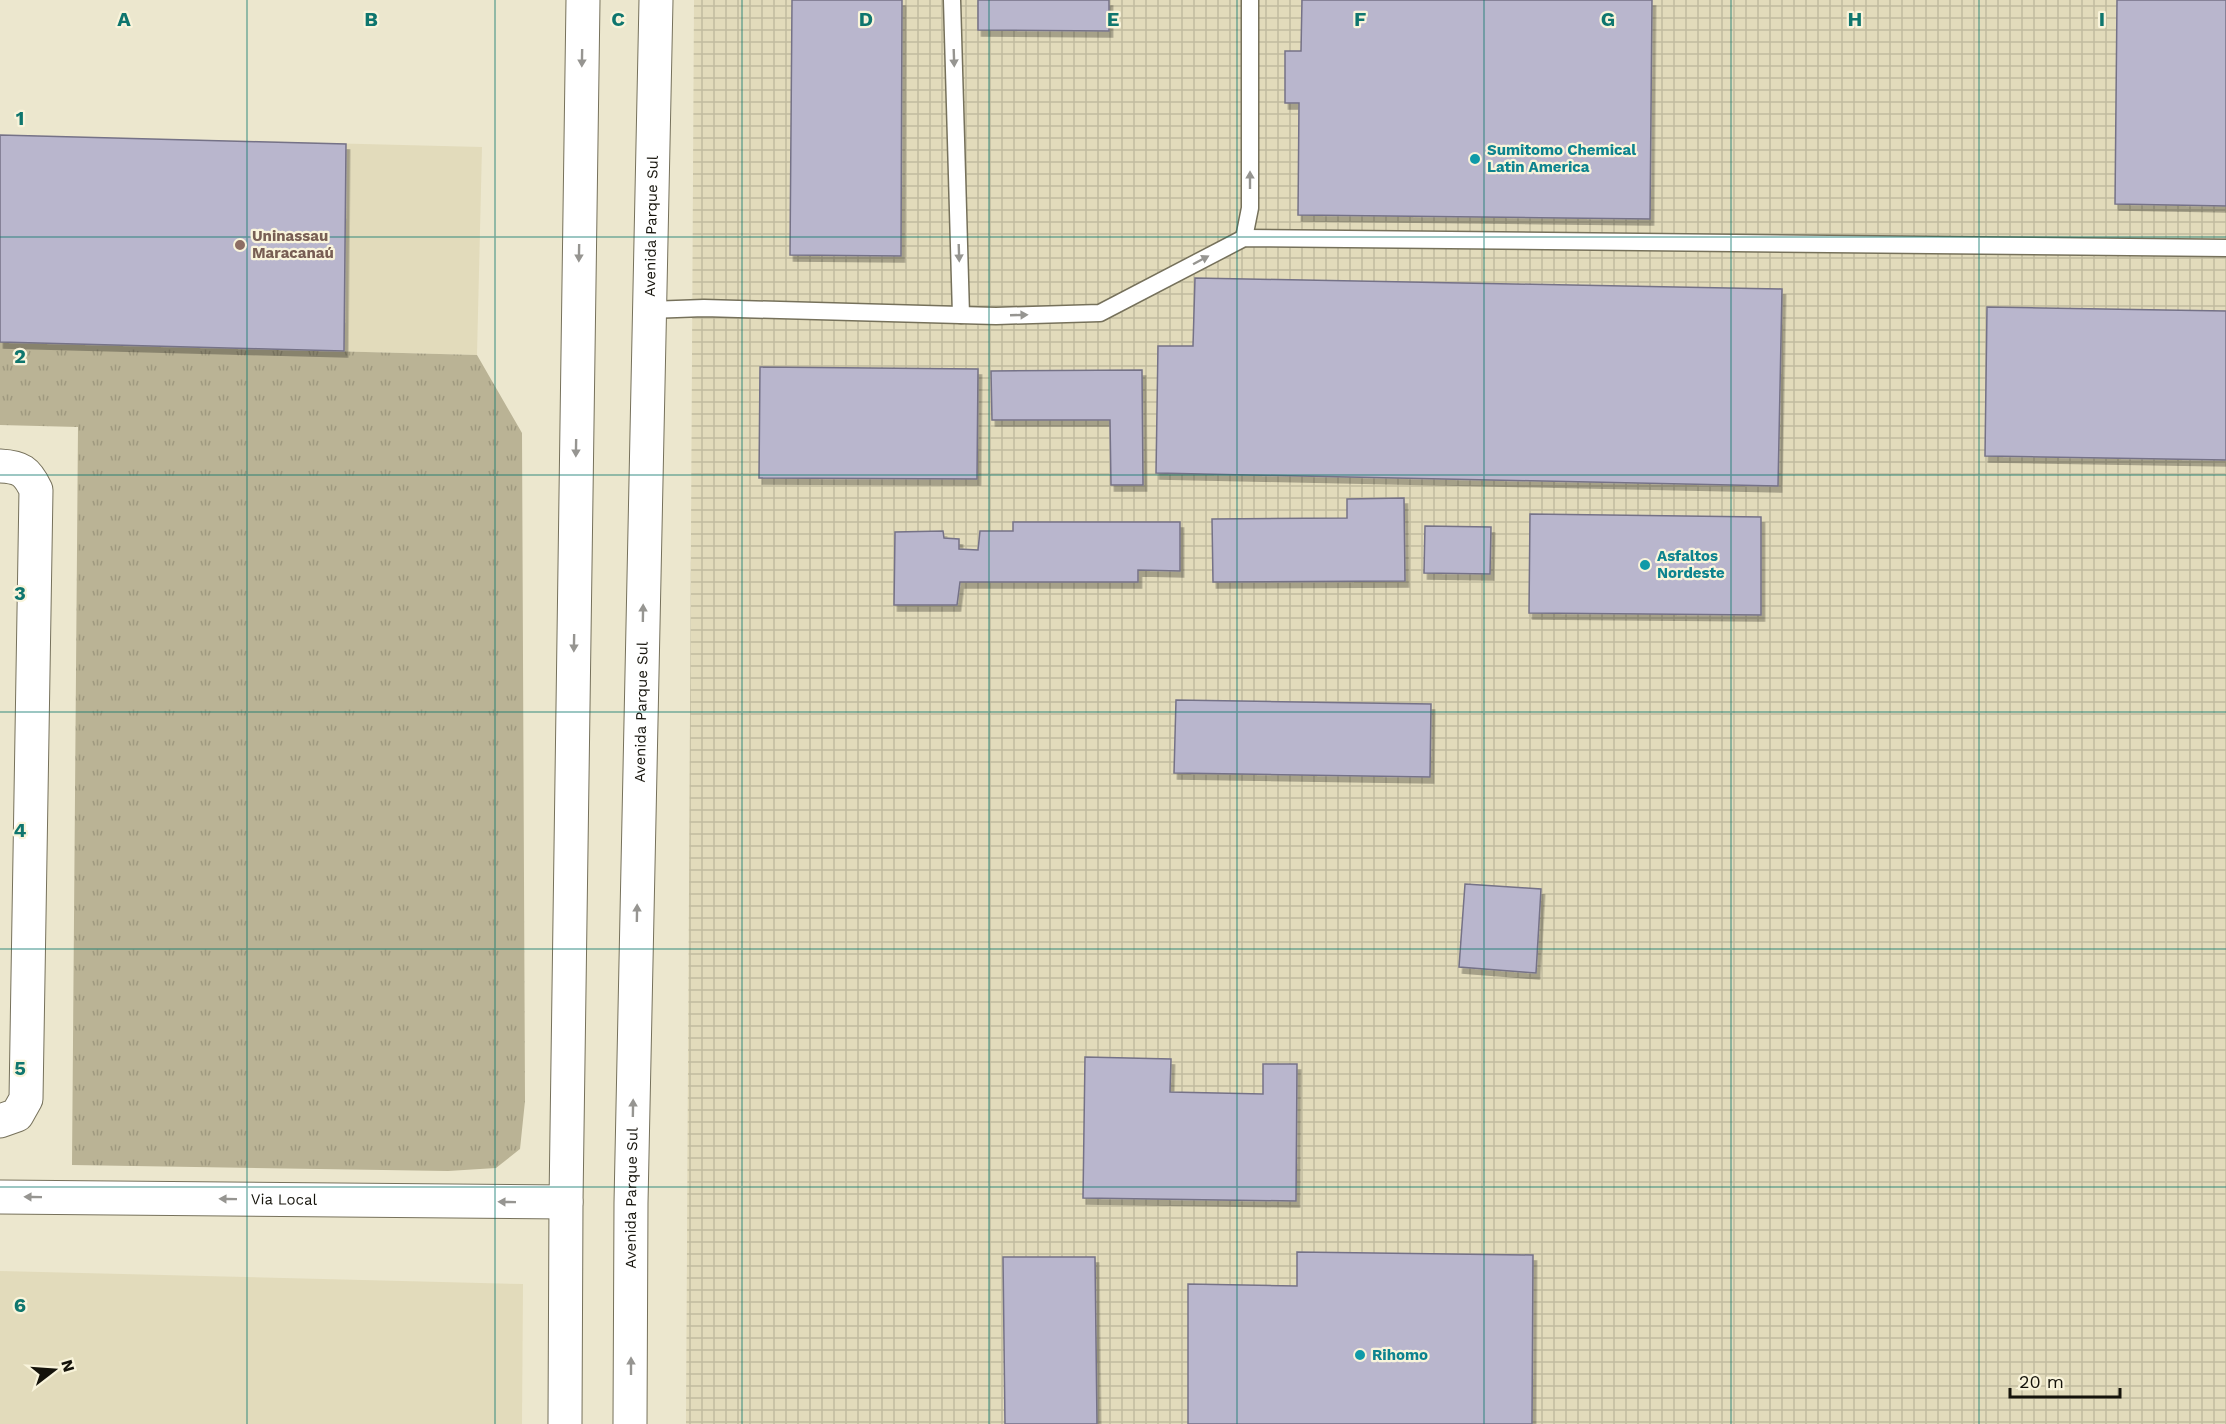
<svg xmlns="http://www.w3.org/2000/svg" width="2226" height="1424" viewBox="0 0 2226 1424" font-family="'Work Sans',sans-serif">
  <defs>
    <pattern id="industrial-grid" width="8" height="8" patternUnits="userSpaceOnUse" patternTransform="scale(1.5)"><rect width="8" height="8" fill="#e2dbbb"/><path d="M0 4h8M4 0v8" fill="none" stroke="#c1bb9f"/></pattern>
    <pattern id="grass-tufts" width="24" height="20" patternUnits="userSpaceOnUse" patternTransform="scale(1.5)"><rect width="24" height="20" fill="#bab395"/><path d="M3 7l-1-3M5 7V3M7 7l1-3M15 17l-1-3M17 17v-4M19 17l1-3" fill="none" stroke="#9f997f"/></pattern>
    <filter id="shadow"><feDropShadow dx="3.5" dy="6" stdDeviation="0" flood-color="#0004"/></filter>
  </defs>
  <rect width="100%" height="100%" fill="#ece7ce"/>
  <g fill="#e2dbbb">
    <polygon points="0,135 482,147 477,355 0,342"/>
    <polygon points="0,1271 523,1284 522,1424 0,1424"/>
  </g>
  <polygon fill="url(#industrial-grid)" points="694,0 2226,0 2226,1424 686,1424"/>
  <polygon fill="url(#grass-tufts)" points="0,342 477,355 522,433 525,1101 520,1149 496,1168 448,1171 72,1165 78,427 0,425"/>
  <g fill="#b9b6cd" stroke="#757287" stroke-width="1.5" filter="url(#shadow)">
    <polygon points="792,0 902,0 901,256 790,255"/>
    <polygon points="978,0 1109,0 1109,31 978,30"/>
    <polygon points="1302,0 1652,0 1650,219 1298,215 1299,103 1285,103 1285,51 1301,51"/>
    <polygon points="2117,0 2226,0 2226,206 2115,204"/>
    <polygon points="0,135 346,144 344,351 0,342"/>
    <polygon points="1195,278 1782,289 1778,486 1156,473 1158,346 1193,346"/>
    <polygon points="1987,307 2226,311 2226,460 1985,456"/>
    <polygon points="760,367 978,369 977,479 759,478"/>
    <polygon points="1142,370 1143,485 1111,485 1110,420 992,420 991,371"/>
    <polygon points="1404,498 1405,581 1213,582 1212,519 1347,518 1347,499"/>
    <polygon points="1530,514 1761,517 1761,615 1529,613"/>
    <polygon points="1013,522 1180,522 1180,571 1138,570 1138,582 960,582 957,605 894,605 895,532 943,531 944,538 959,539 959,549 978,550 980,531 1013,531"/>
    <polygon points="1425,526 1491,527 1490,574 1424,573"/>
    <polygon points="1176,700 1431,704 1430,777 1174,773"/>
    <polygon points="1465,884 1541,889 1536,973 1459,967"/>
    <polygon points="1085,1057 1171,1059 1170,1092 1263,1094 1263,1064 1297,1064 1296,1201 1083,1198"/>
    <polygon points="1297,1252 1533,1255 1532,1424 1188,1424 1188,1284 1297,1286"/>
    <polygon points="1003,1257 1095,1257 1097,1424 1005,1424"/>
  </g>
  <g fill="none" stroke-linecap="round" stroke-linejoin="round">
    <defs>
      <g id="service">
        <polyline points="952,0 961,315"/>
        <polyline points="1244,238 1250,208 1250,0"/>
        <polyline points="649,310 704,308 996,316 1100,313 1244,238 2226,248"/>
      </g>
      <g id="minor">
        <path d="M 0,466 C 21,467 27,471 36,490 L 26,1099 L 17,1115 L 0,1121"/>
        <path id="s1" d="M 0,1197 L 566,1202"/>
      </g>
      <g id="tertiary">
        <polyline points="565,1424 566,1202 583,0"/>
        <path id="s2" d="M 630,1424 L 631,1203 L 656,0"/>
      </g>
    </defs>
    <use href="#service" stroke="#76715b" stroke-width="19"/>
    <use href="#minor" stroke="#76715b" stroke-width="35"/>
    <use href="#tertiary" stroke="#76715b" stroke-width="35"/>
    <use href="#service" stroke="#fff" stroke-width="16"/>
    <use href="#minor" stroke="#fff" stroke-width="33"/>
    <use href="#tertiary" stroke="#fff" stroke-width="33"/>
  </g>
  <defs><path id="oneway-solid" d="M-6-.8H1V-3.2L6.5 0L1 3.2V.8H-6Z" transform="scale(1.5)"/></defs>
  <g fill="#969591">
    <use href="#oneway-solid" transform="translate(582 58) rotate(91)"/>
    <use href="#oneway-solid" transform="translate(954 58) rotate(88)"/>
    <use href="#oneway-solid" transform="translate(1250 180) rotate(-90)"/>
    <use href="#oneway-solid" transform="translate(579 253) rotate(91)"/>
    <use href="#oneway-solid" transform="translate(959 253) rotate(88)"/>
    <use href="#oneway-solid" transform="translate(1201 260) rotate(-28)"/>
    <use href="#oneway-solid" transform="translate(1019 315) rotate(-2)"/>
    <use href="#oneway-solid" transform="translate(576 448) rotate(91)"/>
    <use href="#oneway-solid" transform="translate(643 613) rotate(-89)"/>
    <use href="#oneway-solid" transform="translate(574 643) rotate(91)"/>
    <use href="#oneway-solid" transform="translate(637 913) rotate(-89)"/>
    <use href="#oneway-solid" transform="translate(633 1108) rotate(-89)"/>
    <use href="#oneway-solid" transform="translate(33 1197) rotate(-179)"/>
    <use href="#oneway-solid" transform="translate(228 1199) rotate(-179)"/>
    <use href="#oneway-solid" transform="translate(507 1202) rotate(-179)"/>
    <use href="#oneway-solid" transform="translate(631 1366) rotate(-90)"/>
  </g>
  <path fill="none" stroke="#0f766e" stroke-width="1.5" stroke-opacity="0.55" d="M 247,0 L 247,1424M 495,0 L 495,1424M 742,0 L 742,1424M 989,0 L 989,1424M 1237,0 L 1237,1424M 1484,0 L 1484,1424M 1731,0 L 1731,1424M 1979,0 L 1979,1424M 0,237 L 2226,237M 0,475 L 2226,475M 0,712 L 2226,712M 0,949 L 2226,949M 0,1187 L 2226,1187"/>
  <g fill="#0f9aa8" stroke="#f9f4db" stroke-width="2">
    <circle cx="1475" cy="159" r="6"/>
    <circle cx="1645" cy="565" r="6"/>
    <circle cx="1360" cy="1355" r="6"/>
  </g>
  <circle fill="#8d6e63" stroke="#f9f4db" stroke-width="2" cx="240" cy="245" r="6"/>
  <g text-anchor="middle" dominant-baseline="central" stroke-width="4.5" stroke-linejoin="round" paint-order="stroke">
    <g font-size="15" font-weight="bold" fill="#0d838f" stroke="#f9f4db" text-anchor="start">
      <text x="1487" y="150">Sumitomo Chemical<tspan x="1487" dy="17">Latin America</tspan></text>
      <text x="1657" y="556">Asfaltos<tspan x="1657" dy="17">Nordeste</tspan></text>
      <text x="1372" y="1355">Rihomo</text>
    </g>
    <g font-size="15" fill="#15130b" stroke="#f9f4db">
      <text stroke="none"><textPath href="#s2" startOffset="1198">Avenida Parque Sul</textPath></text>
      <text stroke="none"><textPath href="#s2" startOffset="712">Avenida Parque Sul</textPath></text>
      <text stroke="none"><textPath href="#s2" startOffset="226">Avenida Parque Sul</textPath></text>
      <text stroke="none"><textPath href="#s1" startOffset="284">Via Local</textPath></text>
    </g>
    <g font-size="15" font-weight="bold" fill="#785e54" stroke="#f9f4db" text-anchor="start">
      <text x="252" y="236">Uninassau<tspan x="252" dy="17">Maracanaú</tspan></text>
    </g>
  </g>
  <g font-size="20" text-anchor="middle" font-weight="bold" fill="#0f766e" stroke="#f9f4db" stroke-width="4.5" stroke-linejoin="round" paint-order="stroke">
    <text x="124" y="26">A</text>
    <text x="371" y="26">B</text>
    <text x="618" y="26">C</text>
    <text x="866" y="26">D</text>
    <text x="1113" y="26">E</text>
    <text x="1360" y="26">F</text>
    <text x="1608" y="26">G</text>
    <text x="1855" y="26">H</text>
    <text x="2102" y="26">I</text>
    <text x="20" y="125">1</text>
    <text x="20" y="363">2</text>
    <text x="20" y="600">3</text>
    <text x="20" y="837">4</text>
    <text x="20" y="1075">5</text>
    <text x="20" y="1312">6</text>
  </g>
  <g transform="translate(54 1370) rotate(73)" stroke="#f9f4db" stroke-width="4.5" paint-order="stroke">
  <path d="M0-4.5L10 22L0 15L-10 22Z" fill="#15130b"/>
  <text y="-9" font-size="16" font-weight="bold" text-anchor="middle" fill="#15130b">N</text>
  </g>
  <path d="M2010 1388v9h110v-9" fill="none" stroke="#15130b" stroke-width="3"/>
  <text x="2019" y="1388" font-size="18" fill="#15130b" stroke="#f9f4db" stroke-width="4.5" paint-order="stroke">20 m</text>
</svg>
